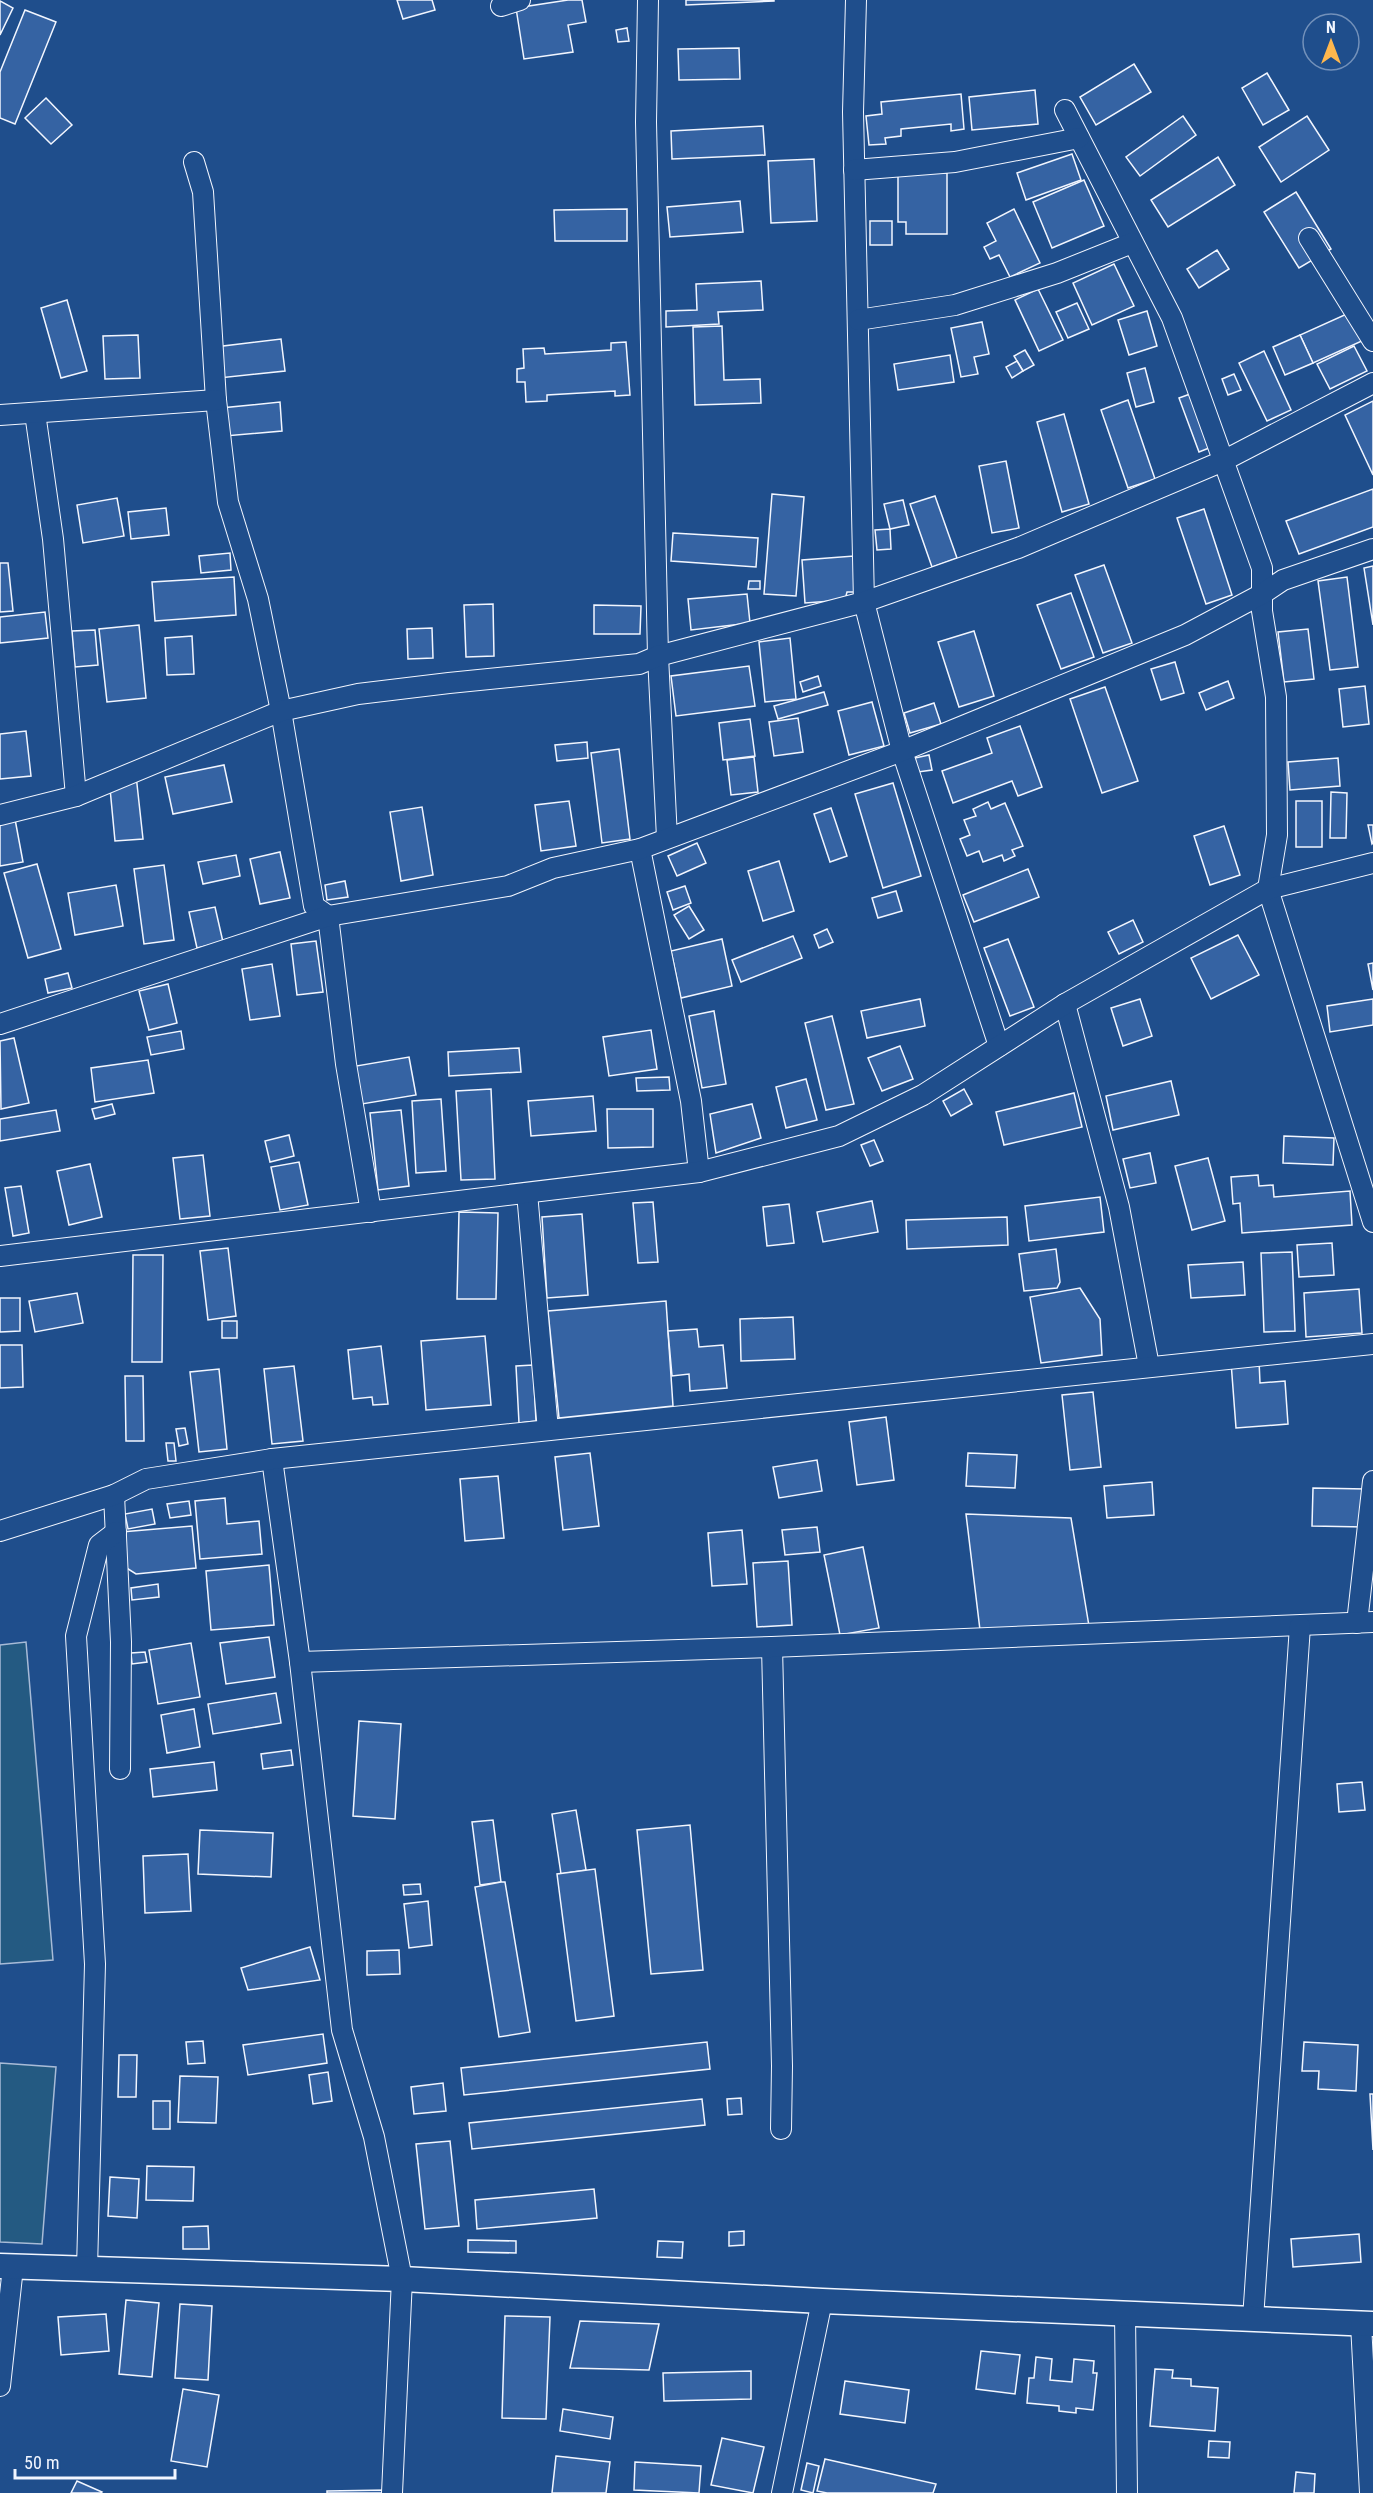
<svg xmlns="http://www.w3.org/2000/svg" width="1373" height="2493" viewBox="0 0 1373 2493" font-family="'Roboto Condensed',sans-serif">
  <rect width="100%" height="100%" fill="#1f4e8c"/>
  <g fill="#245a82" stroke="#a8bbd7" stroke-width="1.5">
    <polygon points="26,1642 53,1960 0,1964 0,1645"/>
    <polygon points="0,2063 56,2067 42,2244 0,2242"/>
  </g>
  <g fill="#3563a3" stroke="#f2f6ff" stroke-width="1.5">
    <polygon points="397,0 432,0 435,10 403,19"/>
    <polygon points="568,0 582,0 586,22 568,25 573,52 524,59 516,8"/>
    <polygon points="686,0 774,0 774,1 686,5"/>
    <polygon points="0,1 13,8 0,35"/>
    <polygon points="25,10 56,22 15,124 0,118 0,72"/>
    <polygon points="627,28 629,41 618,42 616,30"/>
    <polygon points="739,48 740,79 679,80 678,49"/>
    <polygon points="1134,64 1151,92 1096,125 1080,97"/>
    <polygon points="1267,73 1289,110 1263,125 1242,88"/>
    <polygon points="1035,90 1038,124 972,130 969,97"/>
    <polygon points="961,94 964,129 951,131 951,124 901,129 901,136 885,138 886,144 869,145 866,116 882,114 881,102"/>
    <polygon points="46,98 72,125 51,144 25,118"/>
    <polygon points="1183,116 1196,135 1140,176 1126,157"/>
    <polygon points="1307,116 1329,150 1281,182 1259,147"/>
    <polygon points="763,126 765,155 672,159 671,131"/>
    <polygon points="1072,154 1081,180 1026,200 1017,173"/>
    <polygon points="1218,157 1235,185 1168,227 1151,200"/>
    <polygon points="814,159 817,221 771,223 768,161"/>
    <polygon points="898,173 947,173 947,234 906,234 906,222 898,222"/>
    <polygon points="1084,180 1104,226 1052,248 1033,202"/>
    <polygon points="1296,192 1331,249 1299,268 1264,212"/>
    <polygon points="740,201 743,232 670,237 667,207"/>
    <polygon points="627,209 627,241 555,241 554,210"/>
    <polygon points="1014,209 1040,263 1010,277 999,255 990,259 984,247 996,241 987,223"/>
    <rect x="870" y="221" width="22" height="24"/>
    <polygon points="1217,250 1229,269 1199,288 1187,269"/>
    <polygon points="1114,264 1134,306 1092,325 1073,283"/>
    <polygon points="761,281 763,310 718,312 719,324 666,327 666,311 697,310 696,284"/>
    <polygon points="1038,289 1063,340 1039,351 1015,300"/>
    <polygon points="67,300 87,371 61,378 41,308"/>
    <polygon points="1077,303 1089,329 1068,338 1056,312"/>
    <polygon points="1360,308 1373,336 1313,363 1300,335"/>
    <polygon points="1147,311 1157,346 1129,355 1118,320"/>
    <polygon points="982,322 989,354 974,357 978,374 961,377 951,328"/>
    <polygon points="722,326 724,380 760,379 761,403 695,405 693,327"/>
    <polygon points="138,335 140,378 105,379 103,336"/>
    <polygon points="1300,335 1313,363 1285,375 1273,347"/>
    <polygon points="281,339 285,371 219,378 215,347"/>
    <polygon points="626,342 630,395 615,396 615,391 547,395 547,401 526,402 525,382 517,382 517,369 524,368 523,349 544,348 545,354 611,350 611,343"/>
    <polygon points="1354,346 1367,371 1330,389 1317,364"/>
    <polygon points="1025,350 1034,365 1023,371 1014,356"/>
    <polygon points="1264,351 1291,410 1267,421 1239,363"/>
    <polygon points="950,355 954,382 898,390 894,364"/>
    <polygon points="1017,361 1023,371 1012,378 1006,367"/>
    <polygon points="1145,368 1154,402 1136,407 1127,373"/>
    <polygon points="1234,374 1241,390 1228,395 1222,379"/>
    <polygon points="1204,389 1224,442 1199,452 1179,398"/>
    <polygon points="1128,400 1155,479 1128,488 1101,410"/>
    <polygon points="1373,401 1373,475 1345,415"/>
    <polygon points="280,402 282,431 225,436 221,408"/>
    <polygon points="1064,414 1089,504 1062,512 1037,422"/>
    <polygon points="1006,461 1019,528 992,533 979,466"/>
    <polygon points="1373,489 1373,527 1299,554 1286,521"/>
    <polygon points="772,494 804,497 796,596 764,594"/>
    <polygon points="935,496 957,558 932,567 910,504"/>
    <polygon points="117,498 124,536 83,543 77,505"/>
    <polygon points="903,500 909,525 890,529 884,504"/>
    <polygon points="166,508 169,535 131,539 128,512"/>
    <polygon points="1204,509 1232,595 1206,604 1177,518"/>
    <polygon points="890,529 891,549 877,550 875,530"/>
    <polygon points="673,533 758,538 756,567 671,561"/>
    <polygon points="230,553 231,570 201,573 199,556"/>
    <polygon points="854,556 857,592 847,592 845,600 805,603 802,560"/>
    <polygon points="0,563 8,563 13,611 0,612"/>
    <polygon points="1104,565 1132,643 1103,653 1075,575"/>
    <polygon points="1373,566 1373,625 1364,568"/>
    <polygon points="234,577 236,615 155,621 152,582"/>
    <polygon points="1347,577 1358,667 1330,670 1318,581"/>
    <polygon points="749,581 760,581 760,589 748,589"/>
    <polygon points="1071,593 1094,657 1061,669 1037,605"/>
    <polygon points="747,594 750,623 691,630 688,599"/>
    <polygon points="493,604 494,656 466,657 464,605"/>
    <polygon points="594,605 641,606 640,634 594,634"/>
    <polygon points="45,612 48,638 0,643 0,617"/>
    <polygon points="139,625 146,698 107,702 99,629"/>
    <polygon points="432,628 433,658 408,659 407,629"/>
    <polygon points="1308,629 1314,679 1284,682 1278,632"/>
    <polygon points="95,630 98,665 75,667 72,631"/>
    <polygon points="974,631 994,696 959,707 938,642"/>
    <polygon points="192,636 194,674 167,675 165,638"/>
    <polygon points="790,638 796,699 765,702 759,642"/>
    <polygon points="1175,662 1184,693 1161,700 1151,669"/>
    <polygon points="749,666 755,706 676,716 671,676"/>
    <polygon points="818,676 821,686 803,692 800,682"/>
    <polygon points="1228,681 1234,698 1206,710 1199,693"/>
    <polygon points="1365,686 1369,724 1343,727 1339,689"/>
    <polygon points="1105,687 1138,781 1102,793 1070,699"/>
    <polygon points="824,692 828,705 778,719 774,706"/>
    <polygon points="872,702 884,746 849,755 838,711"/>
    <polygon points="934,703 941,724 910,733 904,713"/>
    <polygon points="798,718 803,752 774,756 769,722"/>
    <polygon points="750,719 755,756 723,760 719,723"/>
    <polygon points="1020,726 1042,787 1018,796 1012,781 953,803 942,771 992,753 987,738"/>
    <polygon points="26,731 31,776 0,779 0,734"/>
    <polygon points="587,742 588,758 557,761 555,745"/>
    <polygon points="619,749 630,839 602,843 591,753"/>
    <polygon points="929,755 932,770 918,772 915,758"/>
    <polygon points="754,757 758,792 731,795 727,760"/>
    <polygon points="1338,758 1340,786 1290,790 1288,762"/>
    <polygon points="224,765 232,802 173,814 165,777"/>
    <polygon points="136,775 143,839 115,841 109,778"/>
    <polygon points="893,783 921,876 883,888 855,794"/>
    <polygon points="1331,792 1347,793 1346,838 1330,838"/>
    <polygon points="569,801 576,846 541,851 535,805"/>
    <rect x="1296" y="801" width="26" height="46"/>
    <polygon points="988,802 991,809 1005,803 1023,846 1012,850 1015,856 1004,861 1002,855 983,862 979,851 967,856 960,839 970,835 964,820 976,816 973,809"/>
    <polygon points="12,803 23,862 0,866 0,805"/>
    <polygon points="422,807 433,875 401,881 390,812"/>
    <polygon points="831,808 847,856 830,862 814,814"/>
    <polygon points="1368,825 1373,825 1373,843 1372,844"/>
    <polygon points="1224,826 1240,875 1210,885 1194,836"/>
    <polygon points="697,843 706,863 677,876 668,856"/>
    <polygon points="280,852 290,898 260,904 250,859"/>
    <polygon points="236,855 240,876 203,884 198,862"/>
    <polygon points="779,861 794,911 763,921 748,871"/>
    <polygon points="37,864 61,949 28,958 4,873"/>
    <polygon points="164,865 174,940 144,944 134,869"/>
    <polygon points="1028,869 1039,897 974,922 963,895"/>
    <polygon points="345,881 348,897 327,900 325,885"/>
    <polygon points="116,885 123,926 75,935 68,893"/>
    <polygon points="685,886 691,903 673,910 667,892"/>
    <polygon points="896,891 902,911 878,918 872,898"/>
    <polygon points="689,906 704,930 689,939 674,915"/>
    <polygon points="215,907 223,942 197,948 189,912"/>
    <polygon points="1133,920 1143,942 1119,954 1108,932"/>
    <polygon points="827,929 833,942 819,948 814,935"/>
    <polygon points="1238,935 1259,975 1211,999 1191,958"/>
    <polygon points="793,936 802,958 741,982 732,960"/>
    <polygon points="722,939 732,986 681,998 671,951"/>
    <polygon points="1008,939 1034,1007 1010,1016 984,948"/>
    <polygon points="316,941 323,992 297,995 291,944"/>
    <polygon points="1373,963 1373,990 1368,964"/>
    <polygon points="272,964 280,1016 250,1020 242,969"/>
    <polygon points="68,973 72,988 48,993 45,979"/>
    <polygon points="168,984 177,1023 149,1030 139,991"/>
    <polygon points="920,999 925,1026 867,1038 861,1011"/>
    <polygon points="1140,999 1152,1036 1123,1046 1111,1008"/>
    <polygon points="1373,999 1373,1025 1330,1032 1327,1006"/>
    <polygon points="714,1011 726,1084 702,1088 689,1016"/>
    <polygon points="832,1016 854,1104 826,1110 805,1023"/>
    <polygon points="651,1030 657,1069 609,1076 603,1037"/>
    <polygon points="181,1031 184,1049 151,1055 147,1037"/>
    <polygon points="14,1038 29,1103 1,1109 0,1041"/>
    <polygon points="900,1046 913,1079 882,1091 868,1058"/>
    <polygon points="519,1048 521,1072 449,1076 448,1052"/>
    <polygon points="409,1057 416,1095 362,1104 356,1066"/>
    <polygon points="148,1060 154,1093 95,1102 91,1068"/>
    <polygon points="669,1077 670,1090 637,1091 636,1078"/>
    <polygon points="806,1079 817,1120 786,1128 776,1087"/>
    <polygon points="1171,1081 1179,1115 1113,1130 1106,1096"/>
    <polygon points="491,1089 495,1179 461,1180 456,1091"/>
    <polygon points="964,1089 972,1104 951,1116 943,1101"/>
    <polygon points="1074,1093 1082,1127 1004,1145 996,1112"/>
    <polygon points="593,1096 596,1131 531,1136 528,1101"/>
    <polygon points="441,1099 446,1171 416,1173 412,1101"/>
    <polygon points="112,1104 115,1114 95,1119 92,1109"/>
    <polygon points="752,1104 761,1138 716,1153 710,1114"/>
    <polygon points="607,1109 653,1109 653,1147 608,1148"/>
    <polygon points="56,1110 60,1131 0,1141 0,1119"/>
    <polygon points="401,1110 409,1186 378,1190 370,1113"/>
    <polygon points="289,1135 294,1156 270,1162 265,1141"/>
    <polygon points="1284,1136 1334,1138 1333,1165 1283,1163"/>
    <polygon points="874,1140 883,1161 870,1166 861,1145"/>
    <polygon points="1150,1153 1156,1183 1130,1188 1123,1159"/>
    <polygon points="203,1155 210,1216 180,1219 173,1158"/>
    <polygon points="1208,1158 1225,1221 1192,1230 1175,1166"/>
    <polygon points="299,1162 308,1205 280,1210 271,1167"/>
    <polygon points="90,1164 102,1217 69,1225 57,1171"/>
    <polygon points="1258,1175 1259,1186 1273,1185 1274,1197 1350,1191 1352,1225 1242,1233 1240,1203 1233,1204 1231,1177"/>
    <polygon points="21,1186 29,1233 13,1236 5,1188"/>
    <polygon points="1100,1197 1104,1232 1029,1241 1025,1206"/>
    <polygon points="872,1201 878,1232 823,1242 817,1212"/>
    <polygon points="653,1202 658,1262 638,1263 633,1203"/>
    <polygon points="789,1204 794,1243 767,1246 763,1207"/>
    <polygon points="459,1212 498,1213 496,1299 457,1299"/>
    <polygon points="582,1214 588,1295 547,1298 542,1217"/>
    <polygon points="1007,1217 1008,1245 907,1249 906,1220"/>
    <polygon points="1332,1243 1334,1275 1299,1277 1297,1245"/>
    <polygon points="228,1248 236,1316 208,1320 200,1251"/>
    <polygon points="1056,1249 1060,1282 1057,1288 1024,1291 1019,1254"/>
    <polygon points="1292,1252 1295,1331 1264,1332 1261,1253"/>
    <polygon points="133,1255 163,1255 162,1362 132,1362"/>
    <polygon points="1243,1262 1245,1295 1191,1298 1188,1265"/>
    <polygon points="1080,1288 1100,1319 1102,1355 1041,1363 1030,1297"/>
    <polygon points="1359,1289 1362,1333 1306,1337 1304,1293"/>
    <polygon points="77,1293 83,1323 35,1332 29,1301"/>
    <polygon points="0,1298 20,1298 20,1331 0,1332"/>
    <polygon points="666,1301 673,1406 559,1418 548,1311"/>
    <polygon points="793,1317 795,1359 741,1361 740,1319"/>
    <rect x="222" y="1321" width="15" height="17"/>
    <polygon points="697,1329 699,1347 723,1345 727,1388 690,1391 689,1374 672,1376 668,1331"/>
    <polygon points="485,1336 491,1405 426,1410 421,1341"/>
    <polygon points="0,1345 22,1345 23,1387 0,1388"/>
    <polygon points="381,1346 388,1404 373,1405 372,1397 353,1399 348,1350"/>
    <polygon points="1259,1360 1260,1383 1285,1381 1288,1424 1236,1428 1231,1362"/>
    <polygon points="533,1365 536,1421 519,1423 516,1366"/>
    <polygon points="294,1366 303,1441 272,1444 264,1369"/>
    <polygon points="219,1369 227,1449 199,1452 190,1372"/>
    <polygon points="125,1376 143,1376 144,1441 126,1441"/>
    <polygon points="1093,1392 1101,1467 1070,1470 1062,1395"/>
    <polygon points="886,1417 894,1480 857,1485 849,1422"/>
    <polygon points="185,1428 188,1444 179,1446 176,1429"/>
    <polygon points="166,1443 174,1443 176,1461 168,1461"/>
    <polygon points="590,1453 599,1526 563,1530 555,1457"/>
    <polygon points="968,1453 1017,1455 1015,1488 966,1486"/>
    <polygon points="817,1460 822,1491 779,1498 773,1467"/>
    <polygon points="498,1476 504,1538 465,1541 460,1479"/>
    <polygon points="1152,1482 1154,1515 1107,1518 1104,1486"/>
    <polygon points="1313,1488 1366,1489 1365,1527 1312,1526"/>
    <polygon points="225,1498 227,1524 259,1521 262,1554 200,1559 195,1501"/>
    <polygon points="189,1501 191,1515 170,1518 167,1504"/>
    <polygon points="152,1509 155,1524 128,1529 125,1514"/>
    <polygon points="966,1514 1071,1518 1089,1626 980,1630"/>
    <polygon points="192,1526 196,1568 136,1574 125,1567 121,1532"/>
    <polygon points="817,1527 820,1552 785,1555 782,1530"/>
    <polygon points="742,1530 747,1584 712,1586 708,1533"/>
    <polygon points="863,1547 879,1628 840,1635 824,1555"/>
    <polygon points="788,1561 792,1625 757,1627 753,1563"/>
    <polygon points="269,1565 274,1625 211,1630 206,1571"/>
    <polygon points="158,1584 159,1597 132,1600 131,1588"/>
    <polygon points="269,1637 275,1677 226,1684 220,1643"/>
    <polygon points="191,1643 200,1697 158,1704 149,1650"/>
    <polygon points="145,1652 147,1662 132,1664 131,1653"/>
    <polygon points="276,1693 281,1723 213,1734 208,1704"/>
    <polygon points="194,1709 200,1747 167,1753 161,1715"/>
    <polygon points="359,1721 401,1724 395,1819 353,1816"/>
    <polygon points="291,1750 293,1765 263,1769 261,1754"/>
    <polygon points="214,1762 217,1790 153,1797 150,1769"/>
    <polygon points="1362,1782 1365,1810 1339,1812 1337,1784"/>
    <polygon points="576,1810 586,1870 561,1874 552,1814"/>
    <polygon points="493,1820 501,1882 480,1885 472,1822"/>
    <polygon points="690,1825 703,1970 651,1974 637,1830"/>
    <polygon points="200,1830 273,1833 271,1877 198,1874"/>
    <polygon points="188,1854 191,1911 145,1913 143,1856"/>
    <polygon points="595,1869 614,2016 576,2021 557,1874"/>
    <polygon points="501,1882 505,1882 530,2032 499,2037 475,1887"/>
    <polygon points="420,1884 421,1894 404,1895 403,1885"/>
    <polygon points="428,1901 432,1945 409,1948 404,1904"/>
    <polygon points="310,1947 320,1980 248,1990 241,1968"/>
    <polygon points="399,1950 400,1974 367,1975 367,1951"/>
    <polygon points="323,2034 327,2063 248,2075 243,2045"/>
    <polygon points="203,2041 205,2063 188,2064 186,2042"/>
    <polygon points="707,2042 710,2069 464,2095 461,2068"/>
    <polygon points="1304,2042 1358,2045 1356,2091 1318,2089 1319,2071 1302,2071"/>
    <polygon points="119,2055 137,2055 136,2097 118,2097"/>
    <polygon points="328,2072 332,2101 313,2104 309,2075"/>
    <polygon points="180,2076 218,2077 216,2123 178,2122"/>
    <polygon points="443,2083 446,2111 414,2114 411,2087"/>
    <polygon points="1370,2094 1373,2094 1373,2150"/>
    <polygon points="741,2098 742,2114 728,2115 727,2099"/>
    <polygon points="702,2099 705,2125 472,2149 469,2123"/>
    <rect x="153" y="2101" width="17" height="28"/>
    <polygon points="450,2141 459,2226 425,2229 416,2144"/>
    <polygon points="147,2166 194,2167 193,2201 146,2200"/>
    <polygon points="110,2177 139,2179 137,2218 108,2216"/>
    <polygon points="594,2189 597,2218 477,2229 475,2200"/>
    <polygon points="208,2226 209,2249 183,2249 183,2227"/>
    <polygon points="744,2231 744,2245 729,2246 729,2232"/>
    <polygon points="1359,2234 1361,2262 1293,2267 1291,2239"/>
    <polygon points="468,2240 516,2241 516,2253 468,2252"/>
    <polygon points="658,2241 683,2242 682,2258 657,2257"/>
    <polygon points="126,2300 159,2303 152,2377 119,2374"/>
    <polygon points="180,2304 212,2306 208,2380 175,2378"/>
    <polygon points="106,2314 109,2351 61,2355 58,2317"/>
    <polygon points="505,2316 550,2317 546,2419 502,2418"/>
    <polygon points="580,2321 659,2324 649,2370 570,2368"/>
    <polygon points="981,2351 1020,2355 1015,2394 976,2389"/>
    <polygon points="1036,2357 1052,2359 1050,2380 1072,2382 1074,2359 1094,2361 1093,2373 1097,2373 1093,2410 1076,2408 1076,2413 1059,2411 1059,2406 1027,2403 1029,2378 1034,2378"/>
    <polygon points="1155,2369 1173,2370 1172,2378 1191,2379 1191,2386 1218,2388 1215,2431 1150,2426"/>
    <polygon points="751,2371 751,2399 664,2401 663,2373"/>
    <polygon points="845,2381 909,2390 905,2423 840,2414"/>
    <polygon points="183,2389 219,2395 207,2467 171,2461"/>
    <polygon points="563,2409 613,2417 610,2439 560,2431"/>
    <polygon points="722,2438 764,2447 753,2493 711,2485"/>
    <polygon points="1209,2441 1230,2442 1229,2458 1208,2457"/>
    <polygon points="556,2456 610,2462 606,2493 552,2493"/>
    <polygon points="825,2459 936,2484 933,2493 827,2493 817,2491"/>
    <polygon points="635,2462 701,2466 699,2493 634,2490"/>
    <polygon points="807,2463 819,2466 813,2493 801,2490"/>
    <polygon points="1296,2472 1315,2474 1314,2493 1294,2493"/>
    <polygon points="77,2481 102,2492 101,2493 71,2493"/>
    <polygon points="387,2490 387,2493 327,2493 327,2491"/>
  </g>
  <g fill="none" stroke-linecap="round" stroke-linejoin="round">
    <defs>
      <g id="minor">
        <polyline points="648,0 646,122 658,656 667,838"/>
        <polyline points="856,0 853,112 864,602 902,751 999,1046"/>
        <polyline points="501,6 520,0"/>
        <polyline points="1065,110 1172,318 1262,568 1262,611 1276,697 1277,835 1268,889 1373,1222"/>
        <polyline points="194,162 203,192 216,400 228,502 258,599 281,711 314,906 328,916 346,1064 371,1212"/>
        <polyline points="854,170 955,162 1079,138"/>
        <polyline points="1309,238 1373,341"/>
        <polyline points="858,320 955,305 1057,273 1132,243"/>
        <polyline points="35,413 53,539 76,796"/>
        <polyline points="0,415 216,400"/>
        <polyline points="0,815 76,796 281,711 358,694 449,683 639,664 658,656 864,602 1018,548 1223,461 1373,383"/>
        <polyline points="640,849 691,1101 699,1172"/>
        <polyline points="1065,1004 1119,1207 1149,1366"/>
        <polyline points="0,1024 328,916 508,886 553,868 640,849 902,751 1185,635 1262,594 1283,580 1373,549"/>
        <polyline points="527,1193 548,1430"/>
        <polyline points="0,1256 699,1172 839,1136 923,1095 1065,1004 1268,889 1373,863"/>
        <polyline points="272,1459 300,1662 342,2030 374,2137 402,2279 392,2493"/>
        <polyline points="114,1495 121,1642 120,1769"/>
        <polyline points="0,1531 114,1495 146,1479 272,1459 1373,1344"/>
        <polyline points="1357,1623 1373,1481"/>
        <polyline points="772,1647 782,2066 781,2129"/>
        <polyline points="300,1662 772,1647 1373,1622"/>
        <polyline points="87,2269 95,1964 76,1636 99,1545 116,1532"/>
        <polyline points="1125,2313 1127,2493"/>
        <polyline points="1253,2319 1300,1626"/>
        <polyline points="1361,2324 1370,2493"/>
        <polyline points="0,2386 13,2267"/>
        <polyline points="782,2493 822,2301"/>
      </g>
      <polyline id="tertiary" points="0,2266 402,2279 822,2301 1373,2324"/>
    </defs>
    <use href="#minor" stroke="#f2f6ff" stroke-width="22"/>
    <use href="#tertiary" stroke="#f2f6ff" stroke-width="27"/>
    <use href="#minor" stroke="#1f4e8c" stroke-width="20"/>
    <use href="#tertiary" stroke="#1f4e8c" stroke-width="24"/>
  </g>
  <g transform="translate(1331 42)"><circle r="28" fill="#1f4e8c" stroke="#7391ba" stroke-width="1.5"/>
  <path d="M0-4.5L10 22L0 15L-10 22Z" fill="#ffb74d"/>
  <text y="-9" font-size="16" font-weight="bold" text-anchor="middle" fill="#f2f6ff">N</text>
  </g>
  <path d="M15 2469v9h160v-9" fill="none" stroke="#f2f6ff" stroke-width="3"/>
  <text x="24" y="2469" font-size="18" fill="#f2f6ff" stroke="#1f4e8c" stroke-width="4.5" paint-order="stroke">50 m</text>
</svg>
